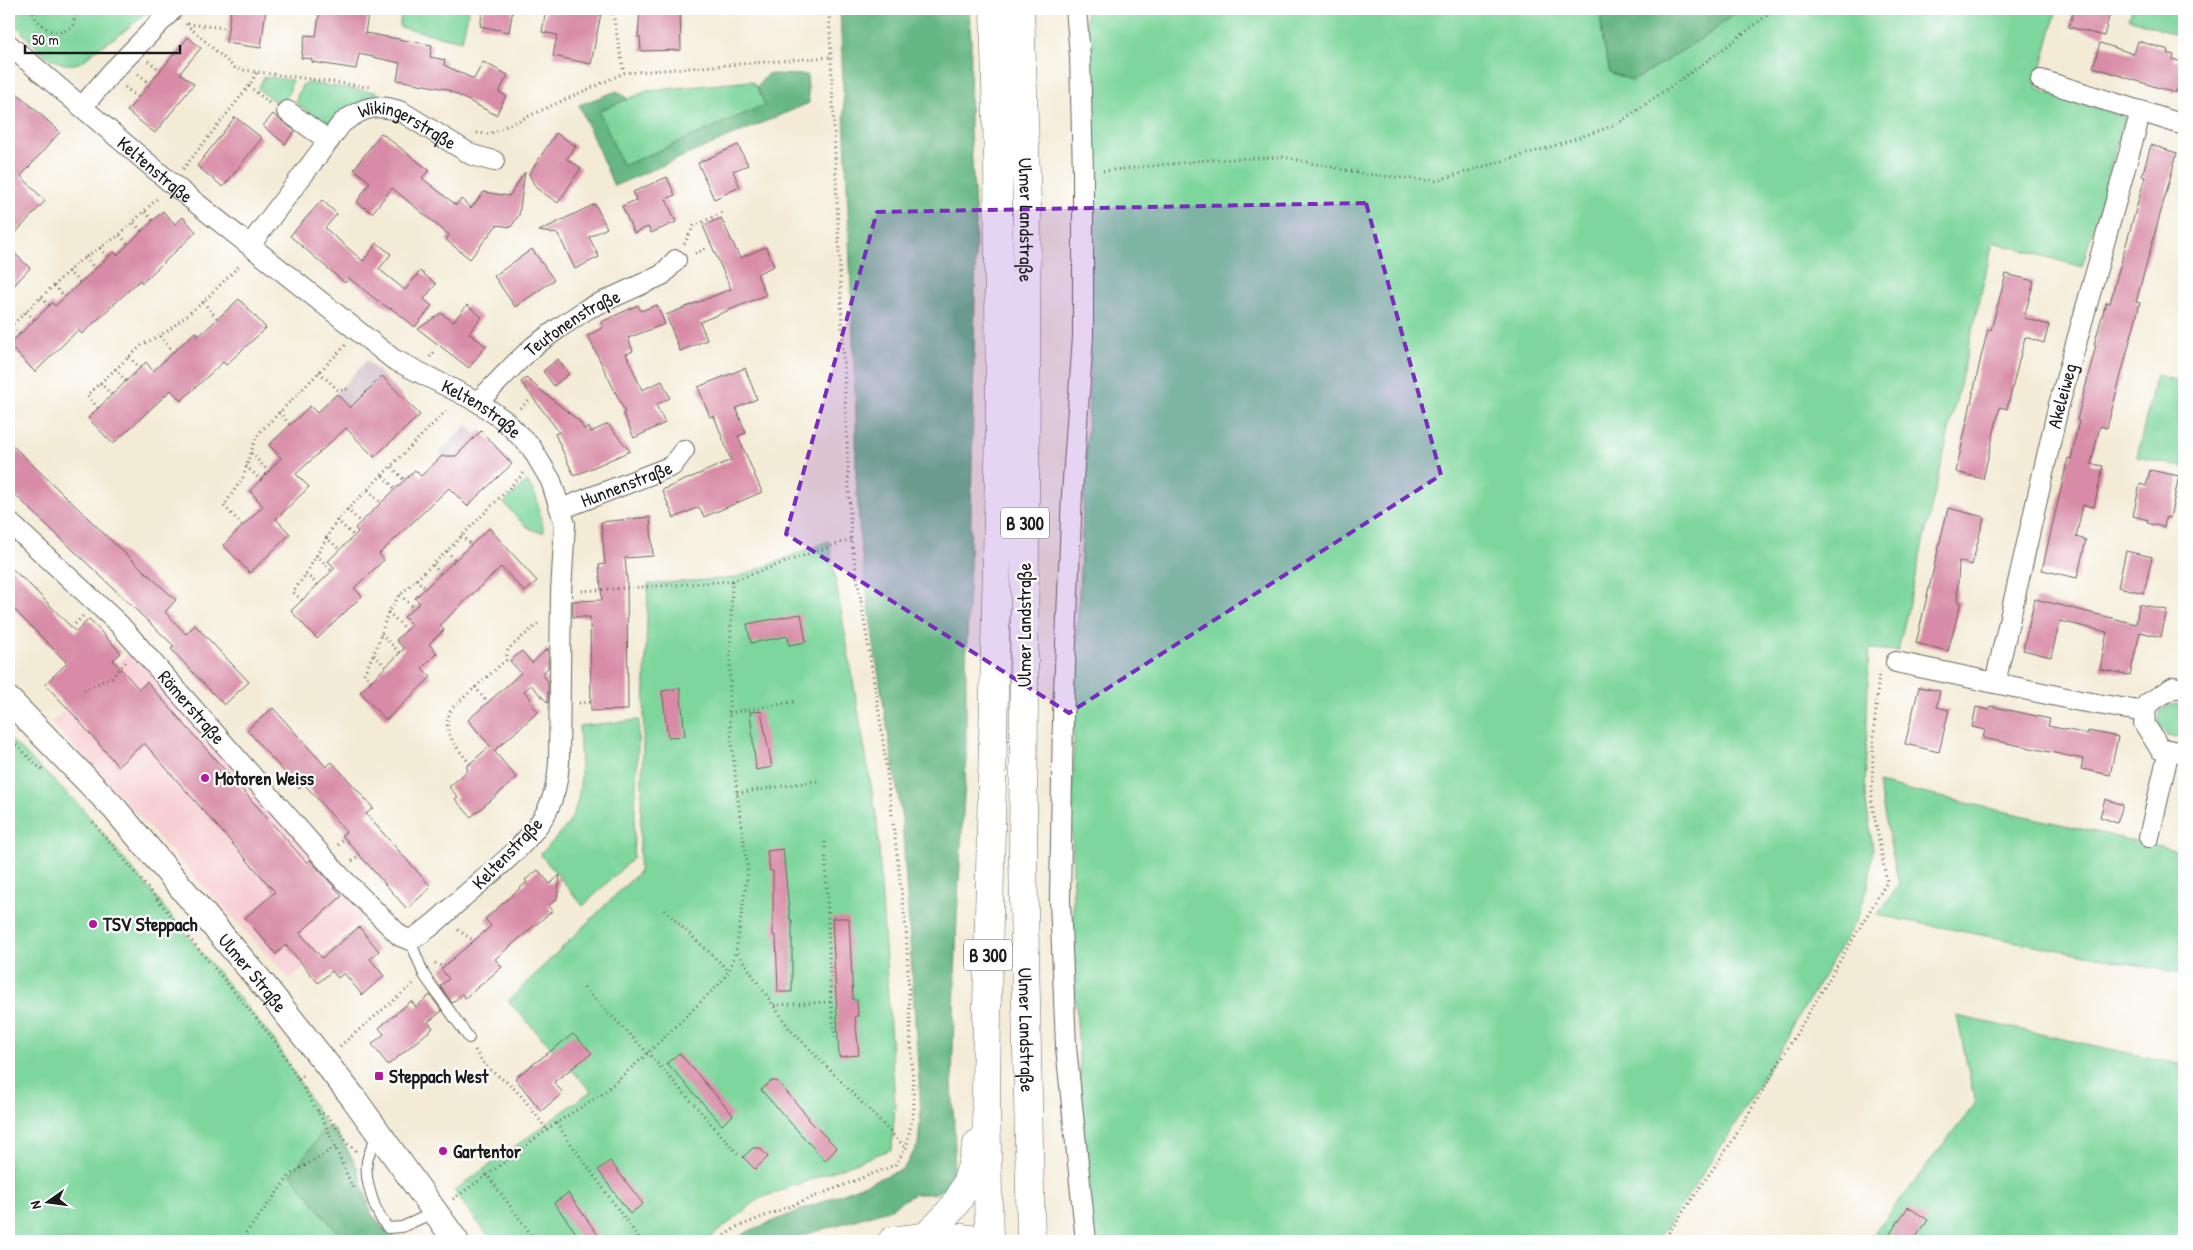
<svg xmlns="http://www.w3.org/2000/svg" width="2193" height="1250" viewBox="0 0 2193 1250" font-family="'Patrick Hand',sans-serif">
  <rect width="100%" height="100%" fill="#fff"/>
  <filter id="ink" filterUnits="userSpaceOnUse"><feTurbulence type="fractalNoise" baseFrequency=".02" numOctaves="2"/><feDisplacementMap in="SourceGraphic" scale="10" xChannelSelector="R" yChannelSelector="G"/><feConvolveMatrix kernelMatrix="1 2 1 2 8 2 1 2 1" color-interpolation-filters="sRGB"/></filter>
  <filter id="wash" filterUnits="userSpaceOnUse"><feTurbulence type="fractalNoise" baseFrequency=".0096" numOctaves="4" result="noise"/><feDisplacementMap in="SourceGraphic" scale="20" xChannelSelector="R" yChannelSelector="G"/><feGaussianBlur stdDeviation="1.12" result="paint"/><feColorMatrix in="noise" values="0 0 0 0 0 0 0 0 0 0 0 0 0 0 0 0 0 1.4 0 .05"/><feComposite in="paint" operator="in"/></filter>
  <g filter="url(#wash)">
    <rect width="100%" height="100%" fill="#f3ebd6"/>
    <polygon fill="#f7cfd3" points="137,646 372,909 290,979 51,722"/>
    <g fill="#d2bdc7">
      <polygon points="367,360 420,415 374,457 325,405"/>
      <polygon points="467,425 477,435 481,431 512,464 467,506 430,467 442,456 439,453"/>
    </g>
    <g fill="#7dd69b" stroke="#4c795c">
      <path d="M 9,9 L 149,9 C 135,25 116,37 97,49 C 91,53 86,61 79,63 C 51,72 27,36 9,18 Z"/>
      <polygon points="402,9 469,9 462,41 399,27"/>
      <polygon points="1086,9 1602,9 1600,12 1603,42 1610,72 1633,81 1712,32 1739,9 2057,9 2036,89 2125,117 2082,267 1993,242 1898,651 1869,649 1865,795 1873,849 1869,883 1858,917 1731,1132 1657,1241 1090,1241 1074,970 1072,824 1075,675 1090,377 1091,177"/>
      <polygon points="2132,9 2184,9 2184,38 2129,18"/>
      <path d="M 264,77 L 292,80 C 290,90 288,100 279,105 L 258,89 Z"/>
      <polygon points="751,81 757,87 765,105 623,166 599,111 647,91"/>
      <path d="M 308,83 L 377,92 L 380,95 L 378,97 C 356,104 349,104 333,121 L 322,122 L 295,102 L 302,85 Z"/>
      <polygon points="2156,375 2184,382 2184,468 2137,457"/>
      <path d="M 527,481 L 536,496 L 544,532 C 527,533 514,514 504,503 Z"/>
      <polygon points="829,541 877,820 895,1104 892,1149 759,1199 706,1241 492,1241 454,1191 591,1091 508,1001 639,872 648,584 735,578"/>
      <polygon points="2175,703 2184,705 2184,734 2177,738 2167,736 2158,723 2161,710"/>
      <path d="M 639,720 L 633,858 L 583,906 L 540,854 C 551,843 563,832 571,819 C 585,791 580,756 579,726 Z"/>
      <polygon points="9,738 81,807 275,1041 325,1124 319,1135 321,1153 291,1174 344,1241 9,1241"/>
      <polygon points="1878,783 2184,852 2184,974 1877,915 1899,885"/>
      <polygon points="1957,1016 2184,1065 2184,1241 1868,1241 1975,1104"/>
    </g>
    <g fill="#66b783" stroke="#416a50">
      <polygon points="840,9 969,9 971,41 970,130 976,222 974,360 970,565 966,663 966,762 957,917 952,1082 955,1148 951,1186 933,1194 914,1194 888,1210 784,1241 731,1241 751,1230 903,1169 918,1145 921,1113 902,820 874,646 860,540 856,475 856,414"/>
      <polygon points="1602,9 1739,9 1712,32 1633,81 1610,72 1603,42 1600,12"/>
      <polygon points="767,74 807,75 809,103 614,186 579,105 617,91 628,99 599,111 623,166 765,105 757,87"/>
      <polygon points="327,1126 334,1129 346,1147 357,1167 371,1213 390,1236 409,1241 344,1241 291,1174"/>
    </g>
    <g id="blocks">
      <g fill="#d88ba6">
        <polygon points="231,9 266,9 261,48 226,43"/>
        <polygon points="320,9 369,9 365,33 432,45 430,57 445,60 444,65 474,79 483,62 508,75 499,92 506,96 496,115 446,89 397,80 400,63 359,54 356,69 312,62 312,59 301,58 305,35 316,36"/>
        <polygon points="483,9 513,9 509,32 480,26"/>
        <polygon points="546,9 596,9 595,11 601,13 591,64 553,56 557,35 542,32"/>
        <polygon points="640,9 680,9 681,50 641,51 640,37 638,37"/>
        <polygon points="2074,9 2111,9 2104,36 2069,27"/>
        <polygon points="188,37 201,48 180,73 194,84 155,133 127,111"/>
        <polygon points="2138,41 2169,50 2168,53 2174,55 2173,59 2184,63 2184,93 2176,90 2175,93 2093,67 2100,43 2134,54"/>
        <polygon points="9,86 60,132 21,176 45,201 9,240"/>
        <polygon points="273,114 295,131 285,144 263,126"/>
        <polygon points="235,117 262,138 223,187 197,166"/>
        <polygon points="381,133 429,170 422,178 456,205 461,199 471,208 484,192 509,196 525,172 519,215 511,227 497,225 470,259 446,240 449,235 392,188 372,213 357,202 370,182 354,169"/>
        <polygon points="556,133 576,146 567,159 581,168 558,203 536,188 529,174"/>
        <polygon points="738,145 748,165 733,171 740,187 714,199 698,163"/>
        <polygon points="2151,145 2177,153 2136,302 2140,303 2107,428 2100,426 2091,464 2103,466 2094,507 2083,505 2076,537 2086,540 2077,578 2042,570 2068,458 2071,459 2079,421 2077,420 2096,345 2094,345 2106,302 2110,303 2118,273 2145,177 2142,176"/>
        <polygon points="667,177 675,195 666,199 676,222 651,233 648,227 634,233 622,206 636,200 633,192"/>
        <polygon points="322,200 337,214 325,228 363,261 377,243 391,254 379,269 405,290 420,271 436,284 424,299 432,306 415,327 391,308 390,309 378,301 349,278 345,283 290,236"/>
        <polygon points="595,204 607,228 589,237 599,257 575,269 558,234 539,231"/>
        <polygon points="163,211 175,224 183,217 196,232 142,283 140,280 82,334 78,330 35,372 9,345 52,303 55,306 108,257 114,252 117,255"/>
        <polygon points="721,218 740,258 766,247 774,266 757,274 766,295 700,322 707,340 680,351 666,315 731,289 703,226"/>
        <polygon points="9,248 30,268 9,291"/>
        <polygon points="532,249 554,280 515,307 494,276"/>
        <polygon points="2006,274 2034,281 2024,318 2049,325 2044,343 2025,337 2007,409 2000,407 1983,479 1956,472 1981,357 1988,329 1991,330"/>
        <polygon points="239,299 266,328 226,365 223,362 181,401 171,390 113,444 88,418 146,362 153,371 195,332 199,336"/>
        <polygon points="467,305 482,317 469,333 486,346 469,368 418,329 441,313 453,322"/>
        <polygon points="638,305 641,311 657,305 665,324 628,338 633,351 626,354 642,390 662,381 670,398 656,405 665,423 634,438 623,413 625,412 588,336 603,327 601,322"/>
        <polygon points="558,359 569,374 554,386 543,371"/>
        <polygon points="745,368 757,399 736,408 746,433 738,436 762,492 704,517 699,507 674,518 662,490 731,460 714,416 710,417 698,387"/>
        <polygon points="382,376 420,415 374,457 346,428 296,474 309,487 276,519 290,534 250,573 223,545 263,506 250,491 281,458 269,445 310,406 317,413 337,394 350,408"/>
        <polygon points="526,378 579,421 584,429 589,427 591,432 608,424 630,451 574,476 555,434 559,432 521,382"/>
        <polygon points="481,431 512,464 467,506 449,488 379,554 384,560 354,588 362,596 317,639 291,611 335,568 328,561 358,532 355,528 415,470 421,476 442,456 456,456"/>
        <polygon points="9,442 119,548 176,600 165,612 186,634 195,625 249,682 224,705 171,649 174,646 9,489"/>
        <polygon points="2150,470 2179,476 2170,518 2166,517 2164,527 2147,523 2148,520 2133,516 2140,484 2146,486"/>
        <polygon points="1948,508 1984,517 1972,565 1959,561 1957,601 1961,602 1948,651 1916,643"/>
        <polygon points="650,517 653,556 625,558 627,579 628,710 591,711 590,617 573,617 573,601 602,600 599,565 605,564 601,522"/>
        <polygon points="489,528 537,581 525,592 501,567 440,625 444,630 429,644 437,653 422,668 431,677 386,720 360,692 404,649 396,640 412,625 404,617 420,603 415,598"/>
        <polygon points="2126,551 2152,557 2144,593 2118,587"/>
        <polygon points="9,566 31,586 76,632 89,619 121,653 113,660 139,689 147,682 307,863 310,860 342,896 300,933 322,958 359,927 379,951 370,959 384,976 362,995 344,973 338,978 332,971 318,983 286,945 276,954 245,918 275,892 144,743 118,766 72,713 45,684 67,663 9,604"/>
        <polygon points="2035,599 2136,624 2139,604 2167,610 2161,637 2140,632 2130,675 2100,669 2107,632 2060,621 2051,657 2023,650"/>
        <polygon points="801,614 806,642 789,645 788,636 751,643 747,624"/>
        <polygon points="548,648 548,668 542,674 548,681 548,703 531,685 524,691 531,699 529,701 538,712 494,751 517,778 471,817 455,799 458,797 449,787 464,774 468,769 466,767 490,746 468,720 521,673 510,661 522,651 532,663"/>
        <polygon points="1919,687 1940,691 1937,707 1949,710 1939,752 1905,744"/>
        <polygon points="680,688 685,736 668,737 662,691"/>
        <polygon points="1990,706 2050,719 2048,726 2088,734 2088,731 2118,737 2110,775 2081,769 2083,759 1983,738 1985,730 1972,727 1976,707 1989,710"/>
        <polygon points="273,708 326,767 332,762 351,783 373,808 366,814 431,887 407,909 342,835 346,832 316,797 304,784 299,789 247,730"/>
        <polygon points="761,711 772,767 756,770 750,712"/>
        <polygon points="2105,799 2123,805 2117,823 2100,817"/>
        <polygon points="783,849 790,920 792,920 792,992 778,992 776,936 773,936 773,871 770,871 767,851"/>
        <polygon points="538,870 550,884 560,875 557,899 548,906 552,911 495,959 502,967 465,998 462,994 452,1003 440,986 449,979 441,969 491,926 485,919 527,882 525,880"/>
        <polygon points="832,918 849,918 853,1000 857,1000 858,1016 855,1016 859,1055 839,1057"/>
        <polygon points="430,995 442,1011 428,1022 433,1028 388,1065 372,1044 384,1034 379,1028 411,1001 416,1007"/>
        <polygon points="573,1034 592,1053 554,1082 563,1093 541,1111 515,1078"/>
        <polygon points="679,1053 733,1115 722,1125 667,1063"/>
        <polygon points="771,1081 777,1081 809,1118 808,1119 837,1148 825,1161 761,1090"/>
        <polygon points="753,1148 760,1148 768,1157 755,1169 743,1157"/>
        <polygon points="610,1161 643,1204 630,1214 598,1170"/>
        <polygon points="568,1193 598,1235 588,1241 582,1241 554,1203"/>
        <polygon points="1908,1207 1928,1220 1913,1241 1885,1241"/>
      </g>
    </g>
  </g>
  <g filter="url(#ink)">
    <use href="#blocks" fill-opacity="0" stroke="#67645d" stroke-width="1"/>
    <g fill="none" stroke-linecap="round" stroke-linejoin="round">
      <defs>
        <g id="service">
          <polyline points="410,940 424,975 469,1038"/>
          <path d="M 377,1135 C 374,1143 369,1152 367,1161 C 364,1180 375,1214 388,1228 L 402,1227 L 435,1212"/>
        </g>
        <g id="minor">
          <polyline points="1076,9 1080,56 1083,173 1083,337 1072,494 1063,716 1060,900 1066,1047 1086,1241"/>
          <path id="s1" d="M 9,45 L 171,183 L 393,359 L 478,402 L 505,421 L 531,447 L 551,481 L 565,524 L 561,592 L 559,763 C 558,780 555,795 547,811 C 528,846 490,873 461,899 C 445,914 429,930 410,940 L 400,936 L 338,874 L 119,624 L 9,522"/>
          <polyline points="2041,80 2184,125"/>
          <polyline points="82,107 111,73 173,9"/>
          <polyline points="287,111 329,141"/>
          <path id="s2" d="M 250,245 L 342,123 C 363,107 376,103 402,112 L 472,155 L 494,161"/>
          <path id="s3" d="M 478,402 L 515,364 L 534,346 L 559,328 L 587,309 L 662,275 L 676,260"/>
          <path id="s4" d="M 561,509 L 672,466 L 684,450"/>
          <polyline points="1896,662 2080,701 2145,712"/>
          <path id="s5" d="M 1995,683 L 2058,408 L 2141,111"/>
          <polyline points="2184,689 2174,687 2147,704 2144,723 2160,749 2177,752 2184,748"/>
          <polyline points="2149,837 2169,750"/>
        </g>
        <g id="tertiary">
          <path id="s6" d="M 9,700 L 114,808 L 262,983 L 352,1096 L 456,1241"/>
        </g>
        <g id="primary">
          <path id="s7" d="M 1020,9 L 1027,202 L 1023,857 L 1031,1241"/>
          <path d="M 926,1236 C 961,1204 967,1189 977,1144"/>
          <path d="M 892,1241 C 927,1235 950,1235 985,1241"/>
          <polyline points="989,1241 986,1103 987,1007 1000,423 998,158 994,9"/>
        </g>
      </defs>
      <use href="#service" stroke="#67645d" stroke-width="12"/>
      <use href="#minor" stroke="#67645d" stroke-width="22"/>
      <use href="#tertiary" stroke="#67645d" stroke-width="27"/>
      <use href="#primary" stroke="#67645d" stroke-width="29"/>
      <g stroke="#67645d" stroke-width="3" stroke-dasharray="1 4" stroke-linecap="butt">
        <path d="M 30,9 C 38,25 55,41 73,26 L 77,9"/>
        <polyline points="612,9 624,73"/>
        <polyline points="186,24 236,69 369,87"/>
        <polyline points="188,24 225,28"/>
        <polyline points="148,61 160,70"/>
        <polyline points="138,74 149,83"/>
        <polyline points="249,86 269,103"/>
        <polyline points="125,87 138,98"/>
        <polyline points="477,133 489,134 624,73 830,57"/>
        <polyline points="183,169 249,86 257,72"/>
        <polyline points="1103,171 1208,160 1283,157 1365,174 1435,181 1550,147 1616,125 1714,56 1775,9"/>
        <polyline points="145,212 153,221"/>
        <polyline points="134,223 142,231"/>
        <polyline points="120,235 128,244"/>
        <polyline points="684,244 694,226 724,212"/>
        <polyline points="100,248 108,257"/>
        <polyline points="695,253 706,249"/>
        <polyline points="85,257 95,269"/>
        <polyline points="68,271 80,283"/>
        <polyline points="54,286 65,297"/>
        <polyline points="41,298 50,306"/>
        <polyline points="203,302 218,319"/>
        <polyline points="26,312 35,320"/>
        <polyline points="20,334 11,326 77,263 118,236 158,198"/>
        <polyline points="160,336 173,352"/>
        <polyline points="129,357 140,368"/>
        <polyline points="430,357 436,350"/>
        <polyline points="115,369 126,381"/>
        <polyline points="319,372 339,391 351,388"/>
        <polyline points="100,383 112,395"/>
        <polyline points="98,408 87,395 142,345 169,330 203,302 241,264"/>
        <polyline points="520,408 529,401"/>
        <polyline points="279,412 290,425"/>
        <polyline points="251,453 269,472"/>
        <polyline points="246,466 262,481"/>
        <polyline points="392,467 404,480"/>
        <polyline points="383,476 395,489"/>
        <polyline points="368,490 381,503"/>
        <polyline points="347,509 360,522"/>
        <polyline points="337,520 354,536"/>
        <polyline points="242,525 224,506 243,477 255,440 260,432 346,345"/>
        <polyline points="461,536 471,544"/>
        <polyline points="326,537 340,550"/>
        <polyline points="447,551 455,560"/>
        <polyline points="316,555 332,571"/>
        <polyline points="433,565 440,573"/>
        <polyline points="306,574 318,585"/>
        <polyline points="416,579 425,588"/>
        <polyline points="732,581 851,539"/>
        <polyline points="582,591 732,581 729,713 737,793 748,871 736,951 789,1028 906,1148"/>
        <polyline points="400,595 414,608"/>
        <polyline points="302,600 293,592 306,574 337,520 449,408"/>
        <polyline points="388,612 407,630"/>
        <polyline points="75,624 83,616"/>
        <polyline points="381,634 400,653"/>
        <polyline points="374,655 386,667"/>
        <polyline points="371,681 364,674 378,644 388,612 400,595 447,551 524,473"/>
        <polyline points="475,687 486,701"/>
        <polyline points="84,690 112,677 126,662"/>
        <polyline points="579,703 591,702"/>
        <polyline points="729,713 797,701"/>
        <polyline points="9,738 43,771"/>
        <path d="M 470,764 C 456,746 438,729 453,707 L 506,660 L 508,649 L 540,622"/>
        <polyline points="737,793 817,781"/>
        <polyline points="93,822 275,1041 325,1124 353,1188"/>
        <polyline points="825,842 831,1002 835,1038"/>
        <polyline points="338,845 345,839"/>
        <polyline points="352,861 359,855"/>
        <polyline points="664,910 729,971"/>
        <polyline points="458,930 474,941"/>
        <polyline points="435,963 443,967"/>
        <polyline points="584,988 648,1053 739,1155"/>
        <polyline points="774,1005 830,1002"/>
        <polyline points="340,1046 413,984"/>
        <path d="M 475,1050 C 487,1071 493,1071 510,1085 C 524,1097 536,1115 547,1130"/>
        <polyline points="298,1079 306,1074"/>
        <polyline points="318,1111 329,1117 348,1144 356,1151"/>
        <polyline points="556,1123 641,1241"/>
        <polyline points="487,1175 556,1123 602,1094 648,1053 720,983 729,971 736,951"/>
        <polyline points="453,1199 487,1175 536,1241"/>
        <polyline points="240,1241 291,1174 336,1147"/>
        <polyline points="716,1241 737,1227 895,1165 906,1148 914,1110 906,928 881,725 851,539 829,9"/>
        <polyline points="1663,1241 1733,1140 1887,882 1872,804 1873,745 1879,672"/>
      </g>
      <use href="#service" stroke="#fff" stroke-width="10"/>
      <use href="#minor" stroke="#fff" stroke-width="20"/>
      <use href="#tertiary" stroke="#fff" stroke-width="25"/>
      <use href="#primary" stroke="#fff" stroke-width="28"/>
    </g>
  </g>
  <path fill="#7b2cbf" fill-opacity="0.2" stroke="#7b2cbf" stroke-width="4" stroke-dasharray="10 6" stroke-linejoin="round" d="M 1366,203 L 1441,475 L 1069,713 L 786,534 L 877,212 Z"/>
  <g fill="#b5179e" stroke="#fff" stroke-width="2">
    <circle cx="205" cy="778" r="5"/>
    <circle cx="93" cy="924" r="5"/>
    <rect x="374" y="1071" width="10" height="10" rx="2.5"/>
    <circle cx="443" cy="1151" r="5"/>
  </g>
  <g text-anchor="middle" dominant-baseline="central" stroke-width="4.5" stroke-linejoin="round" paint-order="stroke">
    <g fill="#fff" stroke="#606060" stroke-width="1">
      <rect x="1001" y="507.5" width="48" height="31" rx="4"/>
      <rect x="964" y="939.5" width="48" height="31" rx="4"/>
    </g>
    <g font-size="18" font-weight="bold" fill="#1c1c1c">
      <text x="1025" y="523">B 300</text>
      <text x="988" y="955">B 300</text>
    </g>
    <g font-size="19" fill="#1c1c1c" stroke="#fff">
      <text stroke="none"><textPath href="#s2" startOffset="226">Wikingerstraße</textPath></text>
      <text stroke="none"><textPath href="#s1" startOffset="192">Keltenstraße</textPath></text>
      <text stroke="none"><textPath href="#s7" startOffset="211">Ulmer Landstraße</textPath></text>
      <text stroke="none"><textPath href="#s3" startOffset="124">Teutonenstraße</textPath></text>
      <text stroke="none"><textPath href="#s5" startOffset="295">Akeleiweg</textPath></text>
      <text stroke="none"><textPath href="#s1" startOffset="598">Keltenstraße</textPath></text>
      <text stroke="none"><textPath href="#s4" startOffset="70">Hunnenstraße</textPath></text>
      <text transform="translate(1024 625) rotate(-90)">Ulmer Landstraße</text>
      <text transform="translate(192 707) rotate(49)">Römerstraße</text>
      <text transform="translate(507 853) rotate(-46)">Keltenstraße</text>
      <text stroke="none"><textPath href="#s6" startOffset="366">Ulmer Straße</textPath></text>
      <text stroke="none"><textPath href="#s7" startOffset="1021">Ulmer Landstraße</textPath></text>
    </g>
    <g font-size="19" font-weight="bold" fill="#1c1c1c" stroke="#fff" text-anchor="start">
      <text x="215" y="778">Motoren Weiss</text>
      <text x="103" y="924">TSV Steppach</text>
      <text x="389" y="1076">Steppach West</text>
      <text x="453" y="1151">Gartentor</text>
    </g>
  </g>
  <rect width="2193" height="1250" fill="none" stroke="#fff" stroke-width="30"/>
  <g transform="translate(48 1202) rotate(256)" stroke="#ffffff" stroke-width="4" paint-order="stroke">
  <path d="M0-4L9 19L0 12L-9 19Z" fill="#1c1c1c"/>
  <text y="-8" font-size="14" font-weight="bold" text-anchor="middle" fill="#1c1c1c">N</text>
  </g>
  <path d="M25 45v8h155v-8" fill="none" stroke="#1c1c1c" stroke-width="2.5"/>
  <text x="32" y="45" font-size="15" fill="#1c1c1c" stroke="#ffffff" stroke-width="4" paint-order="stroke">50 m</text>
</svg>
